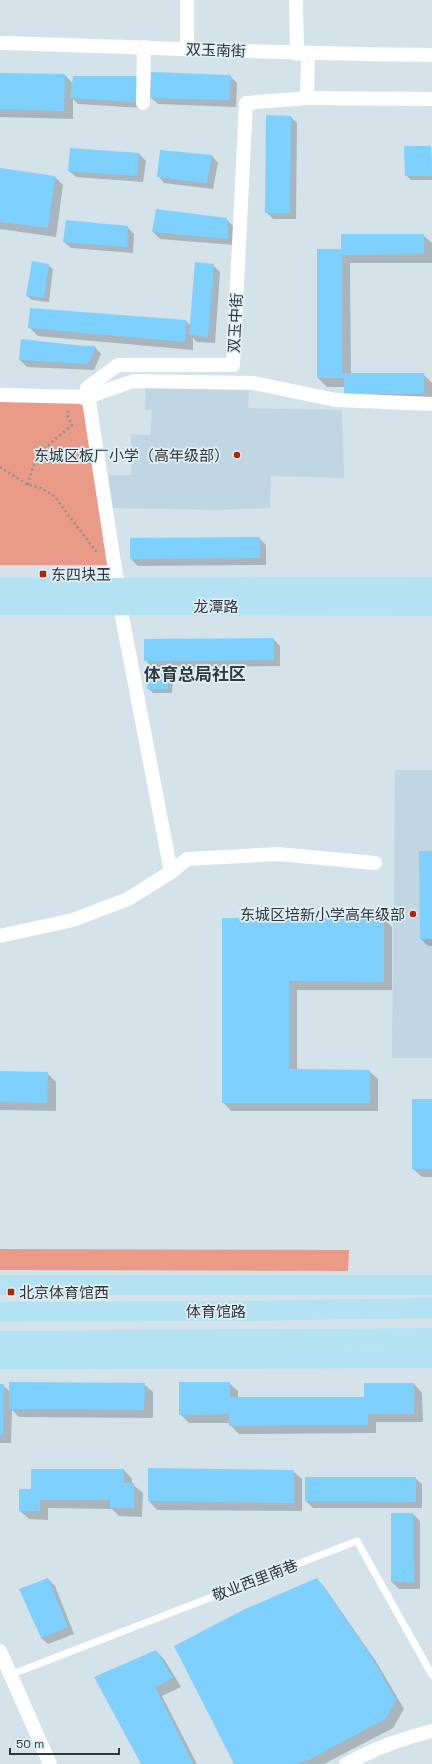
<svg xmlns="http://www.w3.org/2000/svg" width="432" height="1764" viewBox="0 0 432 1764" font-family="'Space Grotesk','Noto Sans SC',sans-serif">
  <rect width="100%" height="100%" fill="#d4e2ea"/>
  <g fill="#c1d6e3">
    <polygon points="146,384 249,389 248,408 342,410 344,478 271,476 270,508 219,510 108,508 109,475 131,475 131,434 150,435 152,410 145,410"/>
    <polygon points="395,770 432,770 432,1058 392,1058"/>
  </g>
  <g fill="#ea9b88">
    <polygon points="0,399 74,401 83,406 107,565 0,565"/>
    <polygon points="0,1249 349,1250 348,1271 0,1270"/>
  </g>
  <g fill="#0003">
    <polygon points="0,74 65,75 73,84 137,77 143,108 78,104 73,99 73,119 0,117"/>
    <polygon points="230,76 237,83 236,107 158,104 151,98"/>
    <polygon points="291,117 297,123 296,219 273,219 266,212"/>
    <polygon points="431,147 432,180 411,180 406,175"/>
    <polygon points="139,154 146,161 143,182 76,177 69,171"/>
    <polygon points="212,156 218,163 213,189 164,183 158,176"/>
    <polygon points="0,169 55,177 63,185 56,237 0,229"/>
    <polygon points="226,219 233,226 234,245 160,239 153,232"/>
    <polygon points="127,227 134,234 133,253 71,248 64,242"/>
    <polygon points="423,235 432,243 432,263 350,263 351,374 423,374 432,383 432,402 353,403 345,387 327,387 318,378 318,250 342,250"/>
    <polygon points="48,265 53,269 49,302 32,300 27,296"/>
    <polygon points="213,265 220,272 215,343 197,342 193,338 193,350 38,336 29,327 185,320 191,326"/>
    <polygon points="95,347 101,354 94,370 27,367 20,360"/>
    <polygon points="259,538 266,545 266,565 138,566 131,559 131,539"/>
    <polygon points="273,639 280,646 280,666 152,667 145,660"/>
    <polygon points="168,676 173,680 172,693 153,693 148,688"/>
    <polygon points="432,852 432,946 428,946 421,939"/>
    <polygon points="223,919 384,919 392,927 392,990 297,990 297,1070 369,1071 378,1079 378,1111 231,1111 223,1102"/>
    <polygon points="0,1072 47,1073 56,1082 56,1111 0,1110"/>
    <polygon points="432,1100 432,1177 422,1177 413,1169"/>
    <polygon points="229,1383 238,1391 238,1398 365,1398 414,1384 422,1393 423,1422 376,1422 376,1433 239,1434 230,1425 230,1423 189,1423 180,1414"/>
    <polygon points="144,1384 153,1392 153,1418 19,1417 12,1410 11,1443 0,1443 0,1385 3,1385 10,1392"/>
    <polygon points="149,1469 293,1471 302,1479 302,1511 157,1510 149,1501"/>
    <polygon points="124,1470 132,1479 132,1484 143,1493 142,1517 119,1516 112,1509 48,1508 48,1520 29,1519 20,1511 31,1490"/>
    <polygon points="415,1478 422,1484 422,1508 313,1508 306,1501"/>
    <polygon points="392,1514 413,1514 420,1521 420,1589 399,1589 392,1582"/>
    <polygon points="48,1579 55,1586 74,1634 48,1644 41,1638"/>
    <polygon points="317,1579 325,1588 377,1663 404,1709 393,1728 324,1764 235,1764"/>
    <polygon points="156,1651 164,1659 181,1687 162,1696 197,1764 142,1764"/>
  </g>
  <g fill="#7ed1fe">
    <polygon points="151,72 231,75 229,100 150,98"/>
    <polygon points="0,73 65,74 64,111 0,109"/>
    <polygon points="73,76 137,76 137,102 70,98"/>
    <polygon points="266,115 291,116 290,213 265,213"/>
    <polygon points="404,146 431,146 432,176 405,176"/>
    <polygon points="70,148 139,153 137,176 68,171"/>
    <polygon points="160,150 212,155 207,183 157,177"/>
    <polygon points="0,168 55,176 48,228 0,222"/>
    <polygon points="156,209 227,218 228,239 152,232"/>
    <polygon points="66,220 128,226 127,247 63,242"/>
    <polygon points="341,234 424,234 424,254 342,255 342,373 424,373 424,394 344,394 344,378 317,378 317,249 341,249"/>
    <polygon points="32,261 49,264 44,298 26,296"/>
    <polygon points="195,262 214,264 208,337 189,335"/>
    <polygon points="30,308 186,320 185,342 28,328"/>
    <polygon points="21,339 84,346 95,346 93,354 87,364 19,360"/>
    <polygon points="260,537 260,558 130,559 130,538"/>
    <polygon points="274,638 274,660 144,661 144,639"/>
    <polygon points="148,674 169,675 168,689 147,689"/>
    <polygon points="419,851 432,851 432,939 420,939"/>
    <polygon points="222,918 384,918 384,982 289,981 289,1069 370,1070 370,1103 222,1103"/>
    <polygon points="0,1071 48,1072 47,1103 0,1102"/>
    <rect x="412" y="1099" width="20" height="70"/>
    <polygon points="9,1382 145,1383 144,1410 9,1409"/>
    <polygon points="179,1382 230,1382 230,1397 364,1397 364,1383 414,1383 414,1414 368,1414 368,1425 229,1426 229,1414 179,1415"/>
    <polygon points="0,1384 4,1384 3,1435 0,1435"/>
    <polygon points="148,1468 294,1470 294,1503 148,1501"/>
    <polygon points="31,1469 124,1469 124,1483 134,1483 134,1508 110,1508 110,1500 40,1500 40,1511 19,1511 19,1489 31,1489"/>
    <polygon points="305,1477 416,1477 416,1502 305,1501"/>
    <polygon points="391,1513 413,1513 414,1582 391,1582"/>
    <polygon points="48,1578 68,1627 41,1638 19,1589"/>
    <polygon points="317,1578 369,1653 396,1700 385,1719 308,1760 295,1764 234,1764 174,1646 245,1609"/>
    <polygon points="156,1650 173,1678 155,1687 193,1764 141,1764 94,1677"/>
  </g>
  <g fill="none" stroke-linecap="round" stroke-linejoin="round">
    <g stroke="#889298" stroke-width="2.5" stroke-dasharray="2 3" stroke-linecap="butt">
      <polyline points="0,467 28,485 41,488 54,496 98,554"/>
      <path d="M 28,485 C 34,453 49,445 72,425 L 67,415 L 68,411"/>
    </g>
    <polyline stroke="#fff" stroke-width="7" points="10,1675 357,1541 432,1675"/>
    <g stroke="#fff" stroke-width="14">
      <polyline points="296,0 297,54"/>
      <path d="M 0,43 C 144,47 288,54 432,55"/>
      <polyline points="187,49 187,0"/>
      <polyline points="307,98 432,99"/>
      <polyline points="143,103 144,47"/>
      <polyline points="0,395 88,397 133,381 254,383 336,400 432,404"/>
      <polyline points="118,588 87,388 118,365 233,365 246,103 307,98 308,54"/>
      <polyline points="120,606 171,872"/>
      <polyline points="0,936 73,920 128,899 171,872 187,859 278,854 375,863"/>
      <polyline points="0,1651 50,1764"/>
      <path d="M 346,1764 C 373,1749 402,1738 432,1731"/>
    </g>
    <g stroke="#b3e2f3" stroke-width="20">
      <polyline points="0,588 432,587"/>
      <polyline points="0,605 432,606"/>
      <polyline points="0,1285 432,1285"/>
      <polyline points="0,1312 241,1311 432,1308"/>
      <polyline points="0,1341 432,1338"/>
      <polyline points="0,1359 432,1358"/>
    </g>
  </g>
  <g fill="#b22600" stroke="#e1eff7" stroke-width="1.5">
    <circle cx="237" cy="455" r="4"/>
    <rect x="39" y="570" width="8" height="8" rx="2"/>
    <circle cx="413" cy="914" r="4"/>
    <rect x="7" y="1288" width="8" height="8" rx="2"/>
  </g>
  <g text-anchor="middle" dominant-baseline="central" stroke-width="3.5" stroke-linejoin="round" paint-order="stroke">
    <g font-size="15" fill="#303639" stroke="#e1eff7">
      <text transform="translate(216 50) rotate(2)">双玉南街</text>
      <text transform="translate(235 323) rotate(-87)">双玉中街</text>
      <text x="216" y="606">龙潭路</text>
      <text x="216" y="1311">体育馆路</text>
      <text transform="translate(255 1580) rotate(-21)">敬业西里南巷</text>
    </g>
    <g font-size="15" fill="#303639" stroke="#e1eff7" text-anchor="end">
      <text x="229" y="455">东城区板厂小学（高年级部）</text>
      <text x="51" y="574" text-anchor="start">东四块玉</text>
      <text x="405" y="914">东城区培新小学高年级部</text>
      <text x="19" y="1292" text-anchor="start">北京体育馆西</text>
    </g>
    <g font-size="17" font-weight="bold" fill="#2f3a40" stroke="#e1eff7">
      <text x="195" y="674">体育总局社区</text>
    </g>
  </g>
  <path d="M10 1748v6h109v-6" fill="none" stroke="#303639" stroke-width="2"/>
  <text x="16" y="1748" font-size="12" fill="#303639" stroke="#e1eff7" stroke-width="3" paint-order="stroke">50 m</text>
</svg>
